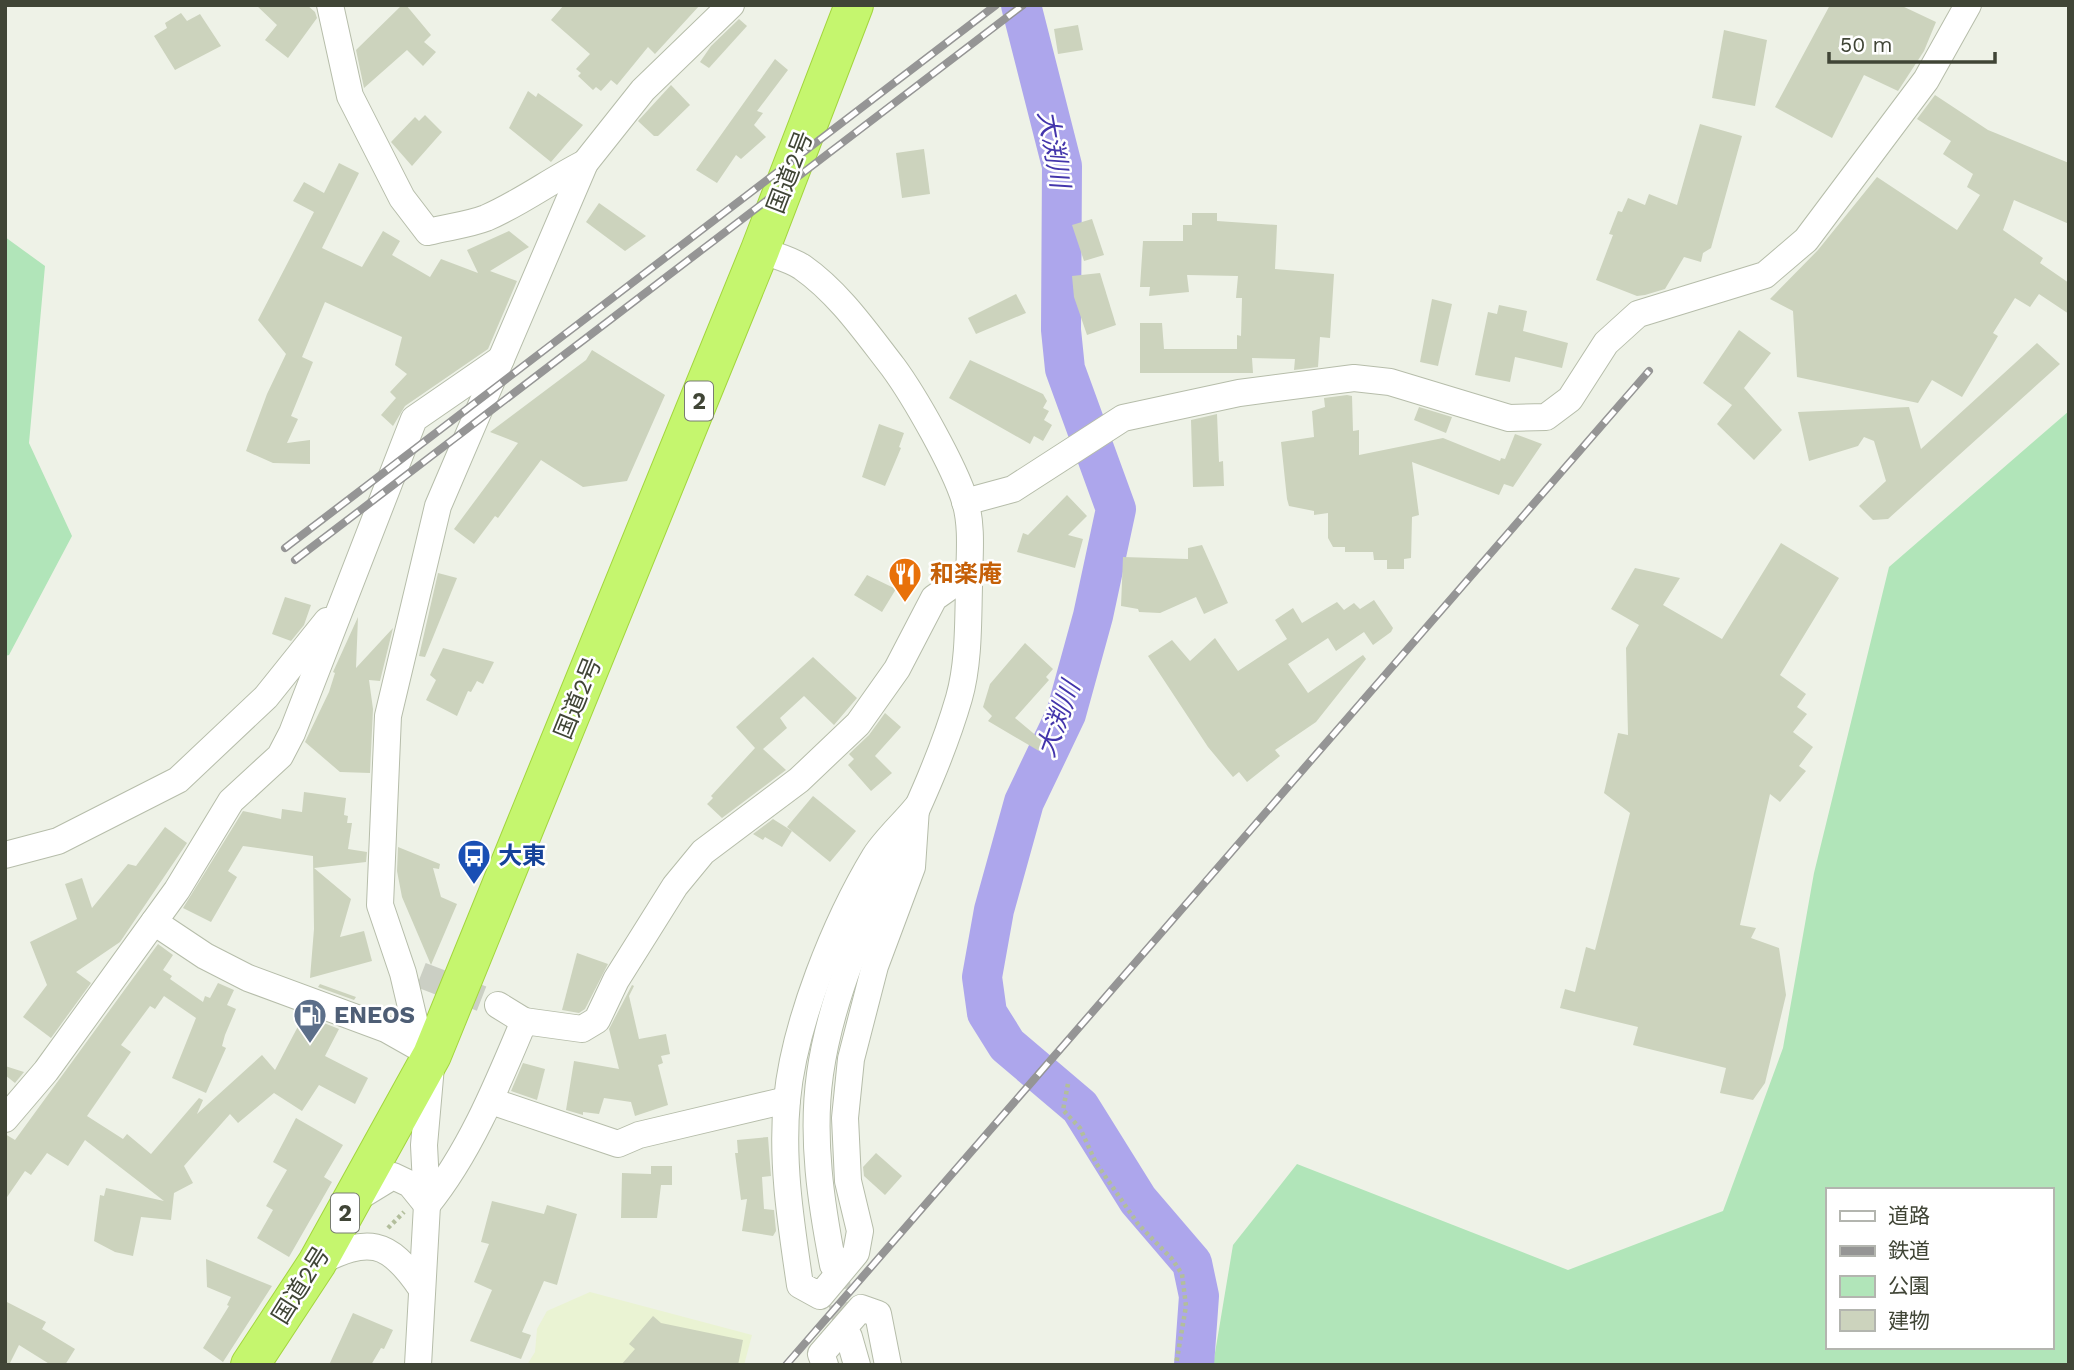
<svg xmlns="http://www.w3.org/2000/svg" width="2074" height="1370" viewBox="0 0 2074 1370" font-family="'Work Sans','Noto Sans JP',sans-serif">
  <rect width="100%" height="100%" fill="#eef2e7"/>
  <polygon fill="#eaf3d3" points="590,1292 752,1335 744,1365 527,1365 535,1352 537,1329 547,1311"/>
  <g fill="#b1e5b9" fill-rule="evenodd">
    <polygon points="5,237 45,266 29,443 72,536 9,655 5,656"/>
    <path d="M 2069,411 L 2069,1365 L 1213,1365 L 1233,1245 L 1297,1164 L 1568,1270 L 1723,1211 L 1783,1048 L 1814,873 L 1889,567 ZM 1827,1190 L 2051,1190 L 2051,1347 L 1827,1347 Z"/>
  </g>
  <g fill="none" stroke-linecap="round" stroke-linejoin="round">
    <polyline stroke="#ada6ec" stroke-width="40" points="1021,5 1062,166 1061,330 1065,369 1116,509 1093,616 1066,714 1024,802 994,910 982,977 987,1013 1007,1045 1080,1107 1138,1200 1192,1263 1199,1296 1194,1365"/>
  </g>
  <g fill="#ccd3bd">
    <polygon points="256,5 307,5 315,12 317,18 288,58 265,40 277,25"/>
    <polygon points="402,5 406,5 431,35 424,42 436,52 423,66 407,50 364,88 356,50"/>
    <polygon points="564,5 700,5 655,54 648,47 617,85 611,80 601,91 596,87 593,90 578,76 581,73 576,69 590,54 551,20"/>
    <polygon points="1830,5 1900,5 1936,22 1924,51 1898,91 1864,75 1832,138 1775,107"/>
    <polygon points="181,13 187,21 200,14 221,46 175,70 154,36 167,28 165,23"/>
    <polygon points="739,19 747,26 709,68 700,62 711,46"/>
    <polygon points="1078,25 1083,50 1058,54 1054,29"/>
    <polygon points="1724,30 1767,40 1755,106 1712,98"/>
    <polygon points="775,59 788,70 757,111 763,113 754,125 766,137 741,159 736,155 717,183 696,170"/>
    <polygon points="671,85 690,105 658,136 654,136 638,121"/>
    <polygon points="528,91 536,97 538,93 583,125 551,162 509,128"/>
    <polygon points="1935,95 1988,130 2069,163 2069,224 2014,200 2003,230 2043,258 2040,263 2069,283 2069,314 2039,294 2030,307 2015,298 1993,333 1998,336 1962,397 1932,380 1918,403 1797,377 1793,311 1770,299 1818,250 1877,177 1957,230 1980,195 1967,187 1973,174 1943,154 1951,141 1917,119"/>
    <polygon points="425,115 442,132 412,166 391,142 415,117 419,121"/>
    <polygon points="1700,124 1742,136 1711,248 1703,253 1701,262 1684,257 1665,289 1645,295 1637,296 1596,280 1613,235 1609,234 1618,211 1622,212 1628,198 1645,205 1649,194 1677,205"/>
    <polygon points="924,149 930,194 902,198 896,153"/>
    <polygon points="339,163 359,173 322,248 362,267 383,231 400,241 392,255 430,277 441,259 478,273 467,250 509,231 529,247 490,271 517,281 488,349 405,406 393,426 381,415 396,398 390,392 407,374 395,365 402,337 325,302 302,357 313,362 291,416 298,419 287,443 310,440 310,464 273,463 246,451 267,394 286,354 258,320 314,212 293,201 304,182 324,193"/>
    <polygon points="599,203 646,236 625,251 586,222"/>
    <polygon points="1192,213 1217,213 1217,221 1277,225 1275,269 1334,274 1330,338 1320,337 1318,367 1294,370 1295,359 1252,358 1253,373 1140,373 1140,323 1162,323 1164,349 1237,349 1237,335 1241,336 1242,298 1236,298 1238,276 1187,275 1189,292 1149,296 1150,287 1140,287 1143,241 1183,241 1183,225 1192,225"/>
    <polygon points="1092,219 1104,255 1084,261 1072,225"/>
    <polygon points="1100,273 1116,325 1087,335 1074,297 1072,276"/>
    <polygon points="1016,294 1026,313 976,334 968,318"/>
    <polygon points="1432,299 1452,304 1438,366 1420,362"/>
    <polygon points="1499,305 1527,311 1523,331 1568,343 1562,368 1515,357 1510,382 1475,375 1488,312 1497,314"/>
    <polygon points="1739,330 1771,353 1744,388 1782,430 1754,460 1717,424 1732,405 1703,383"/>
    <polygon points="2037,343 2060,364 1888,519 1873,520 1859,506 1886,481 1874,441 1864,437 1858,446 1809,461 1798,412 1909,407 1921,449"/>
    <polygon points="592,350 665,395 627,481 583,487 541,460 498,518 495,516 474,544 454,529 518,443 490,432 586,360"/>
    <polygon points="970,360 1043,394 1047,401 1043,408 1049,411 1044,420 1052,425 1043,441 1034,436 1030,444 949,398"/>
    <polygon points="1347,395 1352,396 1353,431 1359,430 1359,455 1443,438 1500,461 1501,458 1505,459 1515,434 1542,444 1513,487 1504,484 1499,495 1412,462 1419,515 1412,517 1411,558 1404,559 1404,569 1387,569 1387,560 1374,560 1373,552 1345,552 1345,547 1333,547 1328,538 1328,513 1314,515 1314,511 1289,506 1287,499 1281,442 1314,437 1312,411 1325,407 1324,398"/>
    <polygon points="1419,407 1452,417 1446,433 1414,420"/>
    <polygon points="1217,414 1219,462 1223,461 1224,486 1193,487 1191,420"/>
    <polygon points="879,424 904,433 899,447 901,448 885,486 862,477"/>
    <polygon points="1067,495 1087,516 1068,535 1083,539 1075,568 1017,552 1023,533 1028,535"/>
    <polygon points="1781,543 1839,578 1780,675 1806,694 1797,707 1807,714 1793,732 1813,747 1799,766 1806,771 1780,802 1770,794 1740,925 1756,928 1751,938 1779,948 1786,995 1765,1083 1753,1100 1720,1093 1726,1068 1633,1045 1638,1027 1560,1008 1565,989 1575,992 1586,947 1595,950 1630,813 1604,793 1618,733 1628,735 1626,648 1639,625 1611,609 1635,568 1680,578 1663,605 1722,639"/>
    <polygon points="1202,545 1228,603 1204,614 1196,597 1160,613 1139,612 1138,609 1121,606 1123,557 1188,559 1188,548"/>
    <polygon points="438,573 457,578 425,657 419,656"/>
    <polygon points="867,575 896,589 882,612 854,595"/>
    <polygon points="285,597 311,605 304,625 291,641 272,634"/>
    <polygon points="1374,600 1393,628 1391,632 1373,645 1364,632 1336,651 1328,638 1288,664 1308,693 1363,655 1366,659 1316,722 1275,750 1280,756 1247,782 1239,772 1233,777 1208,747 1148,656 1172,640 1190,661 1215,638 1238,671 1287,639 1275,620 1293,608 1302,623 1337,602 1344,610 1354,603 1360,609"/>
    <polygon points="358,617 356,668 393,628 380,681 369,680 373,709 370,773 340,772 305,742 329,692 335,673 333,672"/>
    <polygon points="1025,643 1053,669 1046,677 1049,680 1015,718 1045,743 1039,751 988,721 992,716 983,707 990,684"/>
    <polygon points="443,648 494,662 483,684 477,681 471,692 468,691 457,716 426,700 436,680 430,675"/>
    <polygon points="813,657 857,698 834,725 804,696 780,718 787,728 763,749 786,770 722,818 707,804 713,798 711,796 755,748 736,727"/>
    <polygon points="885,713 901,727 875,756 892,773 871,791 848,765 854,759 849,754 869,735"/>
    <polygon points="304,792 346,798 344,815 348,816 347,823 352,823 348,849 367,852 366,862 314,868 351,899 340,937 364,931 372,961 310,978 314,929 313,856 243,846 228,871 237,877 211,922 183,908 243,811 281,819 282,809 302,812"/>
    <polygon points="813,796 856,831 830,862 787,827"/>
    <polygon points="773,819 792,831 782,847 765,837 763,840 753,834"/>
    <polygon points="165,827 187,843 120,942 76,972 91,983 51,1038 23,1017 47,985 30,942 77,919 65,884 82,878 92,908 128,864 136,866"/>
    <polygon points="398,847 440,864 439,869 433,868 441,897 457,904 431,965 402,897 397,871"/>
    <polygon points="158,944 173,955 163,970 172,976 170,979 203,1002 205,996 210,998 218,983 234,990 227,1005 236,1009 225,1035 222,1046 226,1048 206,1093 172,1078 196,1018 164,996 155,1009 150,1006 121,1045 131,1052 87,1116 123,1139 127,1134 151,1154 199,1098 203,1100 197,1114 262,1055 275,1070 304,1015 339,1029 325,1056 368,1078 355,1104 319,1085 302,1111 274,1093 238,1123 230,1114 184,1166 193,1183 174,1193 171,1220 141,1217 133,1256 115,1252 94,1241 100,1195 104,1196 106,1188 164,1201 85,1140 68,1166 47,1153 31,1175 25,1171 5,1200 5,1134 15,1140"/>
    <polygon points="577,953 608,964 585,1009 579,1013 562,1010"/>
    <polygon points="320,984 356,997 354,1000 318,987"/>
    <polygon points="632,985 634,986 629,996 639,1039 666,1034 670,1054 661,1056 663,1063 658,1065 668,1105 635,1116 631,1102 604,1098 599,1114 583,1112 583,1115 566,1110 574,1061 619,1069 609,1029"/>
    <polygon points="523,1063 545,1069 537,1100 511,1091"/>
    <polygon points="5,1066 24,1072 15,1083 5,1075"/>
    <polygon points="296,1118 343,1145 324,1177 332,1182 289,1257 257,1238 273,1210 266,1206 287,1170 273,1162"/>
    <polygon points="768,1137 771,1176 762,1177 764,1209 774,1210 776,1231 773,1236 742,1231 747,1199 741,1200 735,1153 738,1153 737,1140"/>
    <polygon points="876,1153 902,1176 885,1195 864,1176 863,1167"/>
    <polygon points="651,1166 672,1166 672,1185 661,1185 657,1218 621,1218 622,1173 651,1174"/>
    <polygon points="492,1201 544,1214 547,1205 577,1214 557,1285 544,1281 522,1332 531,1335 521,1359 470,1341 492,1290 474,1282 489,1244 481,1242"/>
    <polygon points="206,1259 272,1286 223,1362 203,1348 229,1306 227,1305 231,1297 207,1287"/>
    <polygon points="5,1301 46,1322 42,1329 75,1349 65,1365 51,1365 19,1345 9,1365 5,1365"/>
    <polygon points="353,1313 393,1330 384,1349 381,1348 371,1365 329,1365"/>
    <polygon points="653,1316 661,1323 743,1340 738,1365 621,1365 635,1349 629,1344"/>
  </g>
  <g fill="none" stroke-linecap="round" stroke-linejoin="round">
    <g stroke="#cbcfc4" stroke-width="26" stroke-dasharray="26 13" stroke-linecap="butt">
      <polyline points="421,975 498,1005"/>
      <polyline points="833,1265 849,1337"/>
    </g>
    <defs>
      <g id="minor">
        <path d="M 330,5 L 350,96 L 402,198 L 428,232 C 447,227 468,225 486,218 C 521,203 551,180 585,163"/>
        <path d="M 760,250 C 773,255 790,259 802,267 C 839,293 865,331 893,367 C 915,397 954,466 965,501 C 973,527 969,559 969,586 C 968,622 969,663 959,698 C 922,826 839,940 820,1074 C 811,1138 821,1203 833,1265"/>
        <polyline points="965,502 1013,489 1123,418 1239,393 1354,378 1390,382 1509,418 1546,417 1570,399 1606,343 1638,314 1765,275 1806,240 1926,80 1968,5"/>
        <path d="M 916,808 L 912,867 L 875,966 L 851,1059 L 845,1118 L 848,1181 L 860,1231 L 856,1253 L 820,1296 L 800,1285 C 791,1224 781,1162 787,1100 C 794,1024 835,922 875,856 C 886,839 903,824 916,808 Z"/>
        <polyline points="5,855 58,841 178,780 266,697 327,621"/>
        <polyline points="154,922 205,956 248,978 386,1029 432,1055"/>
        <polyline points="498,1005 524,1021"/>
        <polyline points="491,1101 618,1144 639,1135 787,1100"/>
        <polyline points="5,1119 46,1071 177,890 231,801 280,756 292,733 414,419 501,359"/>
        <polyline points="357,1198 393,1176 410,1184 427,1205"/>
        <path d="M 427,1205 C 470,1152 498,1083 524,1021 L 582,1029 L 597,1020 L 616,980 L 675,886 L 703,852 L 799,780 L 858,724 L 897,669 L 934,598 L 951,586 L 969,580"/>
        <path d="M 317,1263 C 368,1237 388,1239 421,1288"/>
        <polyline points="849,1337 857,1365"/>
        <polyline points="418,1365 427,1205 424,1145 432,1055 415,1024 403,973 380,905 388,716 438,506 585,163 643,90 731,5"/>
        <polyline points="825,1365 821,1354 861,1308 878,1314 888,1365"/>
      </g>
      <polyline id="highway" points="250,1365 317,1263 432,1055 760,250 854,5"/>
    </defs>
    <use href="#minor" stroke="#b6bdaa" stroke-width="28"/>
    <use href="#highway" stroke="#a3d53e" stroke-width="40"/>
    <g stroke="#b2be9c" stroke-width="4.5" stroke-dasharray="3.5 3.5" stroke-linecap="butt">
      <polyline points="1068,1084 1063,1110 1080,1128 1096,1163 1138,1224 1172,1259 1182,1274 1186,1306 1176,1365"/>
      <polyline points="388,1228 404,1212"/>
    </g>
    <use href="#minor" stroke="#fff" stroke-width="26"/>
    <use href="#highway" stroke="#c5f66e" stroke-width="38"/>
    <defs>
      <g id="rail">
        <polyline points="285,548 996,5"/>
        <polyline points="295,560 1023,5"/>
        <polyline points="786,1365 1649,371"/>
      </g>
    </defs>
    <use href="#rail" stroke="#959595" stroke-width="8"/>
    <use href="#rail" stroke="#fff" stroke-width="5" stroke-dasharray="16" stroke-linecap="butt"/>
  </g>
  <defs>
    <symbol id="restaurant-pin" viewBox="-11 -11 22 30"><path d="M0 17L-7.5 6A9.5 9.5 0 1 1 7.5 6Z" fill="#e8710a" stroke="#fff"/><path d="M-5-6h1v4h1v-4h1v4h1v-4h1v5L-1.5 .5V6h-2V.5L-5-1ZM5-6V6H3V1.5H1.5Q1.5-4 5-6Z" fill="#fff"/></symbol>
    <symbol id="bus-pin" viewBox="-11 -11 22 30"><path d="M0 17L-7.5 6A9.5 9.5 0 1 1 7.5 6Z" fill="#1a4fb4" stroke="#fff"/><path d="M-5-6H5V4H4V6H2V4H-2V6H-4V4H-5ZM-3.5-4V0h7V-4ZM-3.5 1.2v1.5H-2V1.2ZM2 1.2v1.5H3.5V1.2Z" fill="#fff"/></symbol>
    <symbol id="fuel-pin" viewBox="-11 -11 22 30"><path d="M0 17L-7.5 6A9.5 9.5 0 1 1 7.5 6Z" fill="#5c6f8a" stroke="#fff"/><path d="M-5.5-6h7V0h2V4h1.3V-2.5L3-4.5l.8-.8L6-3V5H2.5V1h-1V6h-7ZM-4.2-4.7v3.2H.2V-4.7Z" fill="#fff"/></symbol>
  </defs>
  <g fill-rule="evenodd">
    <use href="#restaurant-pin" x="886" y="555" width="38" height="52"/>
    <use href="#bus-pin" x="455" y="837" width="38" height="52"/>
    <use href="#fuel-pin" x="291" y="996" width="38" height="52"/>
  </g>
  <g text-anchor="middle" dominant-baseline="central" stroke-width="5" stroke-linejoin="round" paint-order="stroke">
    <g fill="#fff" stroke="#797d72" stroke-width="2">
      <rect x="685" y="381.5" width="28" height="39" rx="5"/>
      <rect x="331" y="1193.5" width="28" height="39" rx="5"/>
    </g>
    <g font-size="23" font-weight="bold" fill="#404536">
      <text x="699" y="401">2</text>
      <text x="345" y="1213">2</text>
    </g>
    <g font-size="24" fill="#404536" stroke="#fff">
      <text transform="translate(790 172) rotate(-69)">国道2号</text>
      <text transform="translate(578 698) rotate(-68)">国道2号</text>
      <text transform="translate(301 1285) rotate(-58)">国道2号</text>
    </g>
    <g font-size="24" font-weight="bold" fill="#c56008" stroke="#fff" text-anchor="start">
      <text x="930" y="574">和楽庵</text>
    </g>
    <g font-size="24" font-weight="bold" fill="#164399" stroke="#fff" text-anchor="start">
      <text x="498" y="856">大東</text>
    </g>
    <g font-size="24" font-weight="bold" fill="#4e5e75" stroke="#fff" text-anchor="start">
      <text x="334" y="1015">ENEOS</text>
    </g>
    <g font-size="26" font-style="italic" fill="#4335ab" stroke="#fff">
      <text transform="translate(1054 149) rotate(80)">大渕川</text>
      <text transform="translate(1058 719) rotate(-70)">大渕川</text>
    </g>
  </g>
  <rect width="2074" height="1370" fill="none" stroke="#404536" stroke-width="14"/>
  <rect x="1826" y="1188" width="228" height="161" fill="#ffffff" stroke="#b3b5af" stroke-width="2"/>
  <rect x="1840" y="1211" width="35" height="10" fill="#ffffff" stroke="#b3b5af" stroke-width="2"/>
  <text x="1888" y="1223" font-size="21" fill="#404536">道路</text>
  <rect x="1840" y="1246" width="35" height="10" fill="#959595" stroke="#b3b5af" stroke-width="2"/>
  <text x="1888" y="1258" font-size="21" fill="#404536">鉄道</text>
  <rect x="1840" y="1276" width="35" height="21" fill="#b1e5b9" stroke="#b3b5af" stroke-width="2"/>
  <text x="1888" y="1293" font-size="21" fill="#404536">公園</text>
  <rect x="1840" y="1310" width="35" height="21" fill="#ccd3bd" stroke="#b3b5af" stroke-width="2"/>
  <text x="1888" y="1328" font-size="21" fill="#404536">建物</text>
  <path d="M1829 52v10h166v-10" fill="none" stroke="#404536" stroke-width="3.5"/>
  <text x="1840" y="52" font-size="21" fill="#404536" stroke="#ffffff" stroke-width="5" paint-order="stroke">50 m</text>
</svg>
